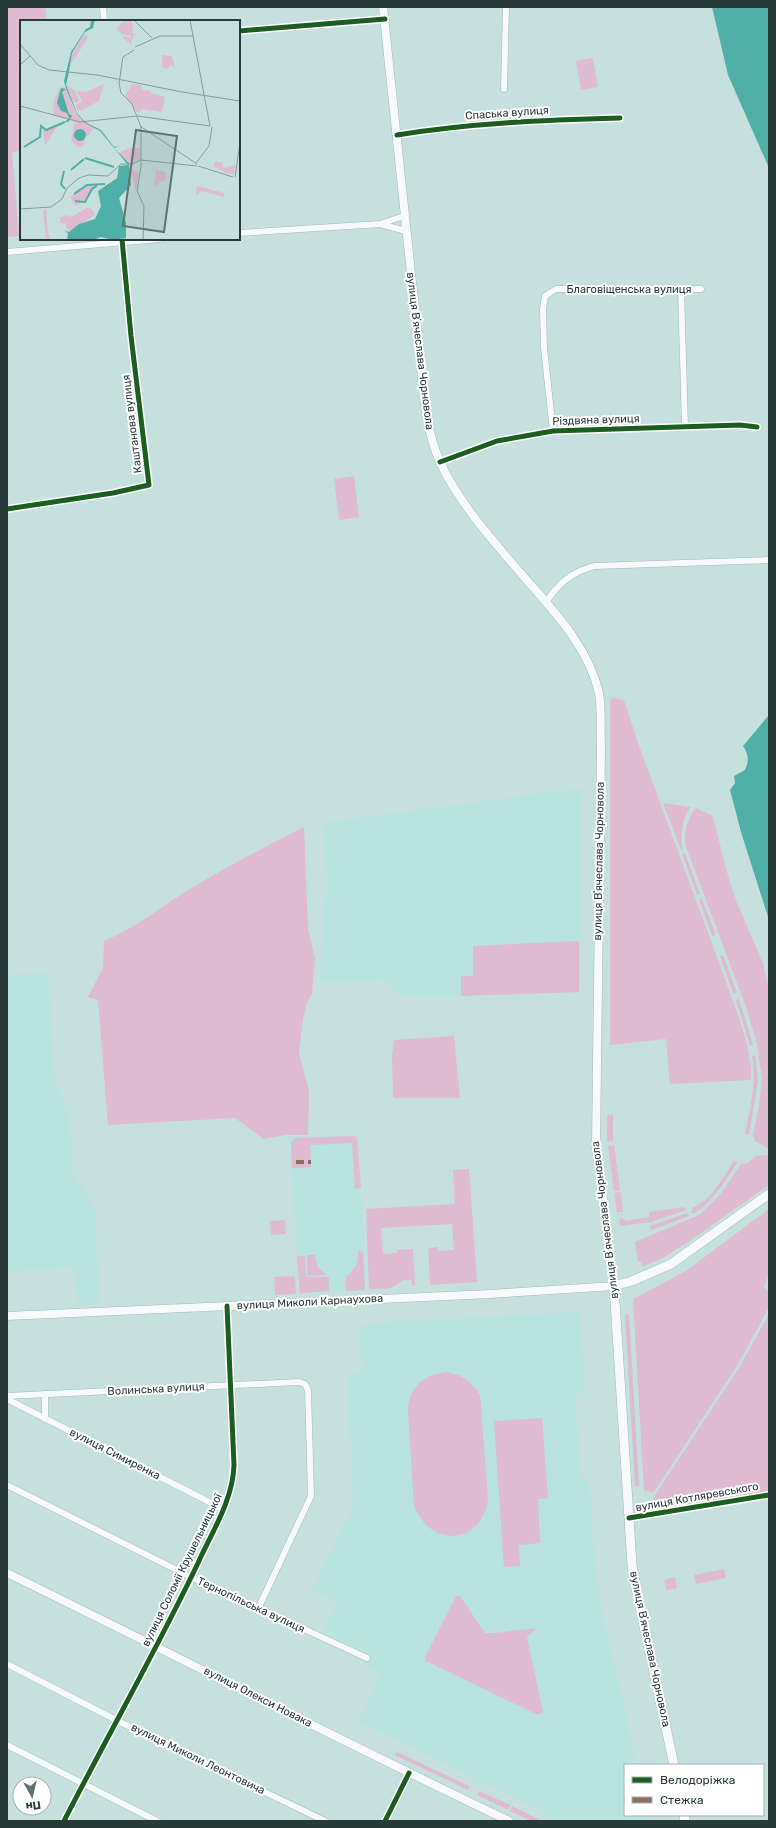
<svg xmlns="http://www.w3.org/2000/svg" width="776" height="1828" viewBox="0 0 776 1828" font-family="Rubik,sans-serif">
  <rect width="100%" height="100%" fill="#c6e0dd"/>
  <g fill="#b8e3de">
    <polygon points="582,788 582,861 579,992 461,996 400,996 385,980 320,982 324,899 328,889 323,823"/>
    <polygon points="48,973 54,1076 69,1119 72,1152 71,1156 72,1176 87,1191 89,1201 95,1207 99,1302 78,1303 74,1267 7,1271 7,975"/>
    <polygon points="358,1135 366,1291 300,1293 289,1137"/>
    <polygon points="580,1312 585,1393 575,1394 580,1477 589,1476 594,1557 602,1611 637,1765 625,1765 625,1815 648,1815 650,1821 555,1821 545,1816 547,1813 485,1783 483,1786 472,1781 474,1778 362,1723 357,1726 381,1673 367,1667 372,1656 323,1631 337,1602 312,1590 353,1507 348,1374 363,1373 359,1325 373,1324 373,1323"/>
  </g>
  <g fill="#debbd0">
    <polygon points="7,7 45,7 47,21 21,21 21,151 12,152 19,236 7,237"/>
    <polygon points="593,58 598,87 581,90 576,61"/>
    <polygon points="354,476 359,517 339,520 334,479"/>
    <polygon points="614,698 623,700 625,703 638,743 717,957 740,1021 747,1045 751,1068 751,1080 670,1084 666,1039 610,1045 610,704 611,699"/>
    <path d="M 663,803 L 691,807 C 683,816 679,837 683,849 L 681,850 Z"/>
    <path d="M 696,808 L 713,816 L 726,869 L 737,903 L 763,963 L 769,992 L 769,1149 L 755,1141 L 753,1134 L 759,1106 L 762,1079 L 757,1044 L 746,1007 L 685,844 C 684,833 688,815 696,808 Z"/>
    <path d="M 304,827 L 308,928 L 315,959 L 312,993 L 307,1003 L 303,1018 L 299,1053 L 309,1091 L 308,1135 L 285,1135 L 264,1139 L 235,1118 L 108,1125 L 98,1000 L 88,997 L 103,968 L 104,941 C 136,928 163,905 193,887 C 229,866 266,846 304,827 Z"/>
    <polygon points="685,853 700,894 697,895 682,854"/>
    <polygon points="702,899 716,935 712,936 699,900"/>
    <polygon points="577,941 579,941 579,992 461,996 461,976 473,976 473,946"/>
    <polygon points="723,955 737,992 733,994 720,956"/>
    <polygon points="739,999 753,1045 750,1046 736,1000"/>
    <polygon points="454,1036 460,1098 393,1098 392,1056 394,1040"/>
    <path d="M 755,1055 L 758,1080 L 749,1135 L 745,1134 C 750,1108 757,1082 752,1056 Z"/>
    <polygon points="613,1114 613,1141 607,1142 607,1115"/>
    <polygon points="355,1136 357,1138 361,1188 355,1189 352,1143 310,1145 311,1167 292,1168 291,1143 295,1138"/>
    <polygon points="614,1145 620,1190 614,1191 608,1146"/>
    <polygon points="765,1155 769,1156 769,1185 694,1238 663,1258 642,1267 641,1262 638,1262 635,1242 699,1215 720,1195 741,1164 748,1163 755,1156"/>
    <path d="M 734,1160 L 737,1163 C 725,1181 712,1203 693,1214 L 691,1211 L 693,1210 L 692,1208 C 712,1200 723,1178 734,1160 Z"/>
    <polygon points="469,1169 477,1282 430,1285 428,1248 438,1247 438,1251 454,1250 452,1224 381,1228 383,1254 397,1253 397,1250 413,1249 415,1285 412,1285 411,1280 404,1280 389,1289 369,1289 366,1209 455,1204 453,1170"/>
    <polygon points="621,1192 623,1212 617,1212 614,1193"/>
    <polygon points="684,1207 686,1210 651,1222 620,1226 619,1219 622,1218 626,1221 649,1217 649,1212"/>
    <polygon points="769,1209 769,1273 764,1287 769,1292 769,1307 737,1366 654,1492 644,1491 633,1299 686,1271"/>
    <polygon points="687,1213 689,1216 651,1230 650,1226"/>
    <polygon points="285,1220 286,1234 271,1235 270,1221"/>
    <path d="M 358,1248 L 363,1254 L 365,1288 L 364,1290 L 346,1291 L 346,1277 C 358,1265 358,1265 358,1248 Z"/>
    <polygon points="308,1255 315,1255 318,1268 327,1275 307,1276 307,1257"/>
    <polygon points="297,1256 305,1256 306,1277 329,1277 329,1291 300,1293"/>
    <polygon points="289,1276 295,1277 296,1294 275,1295 274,1277"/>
    <polygon points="629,1314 639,1486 635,1486 625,1315"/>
    <polygon points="769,1314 769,1492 661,1512 652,1513 649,1507 660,1487 739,1368"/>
    <path d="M 447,1372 C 463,1375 471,1381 480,1395 L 488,1499 C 482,1545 430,1549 414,1505 L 408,1411 C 408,1387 425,1374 447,1372 Z"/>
    <polygon points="542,1418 548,1498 538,1499 540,1543 519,1545 520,1566 504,1567 494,1421"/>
    <polygon points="724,1569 726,1578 696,1584 694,1575"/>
    <polygon points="675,1577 677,1588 666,1590 664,1580"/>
    <polygon points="456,1596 460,1596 485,1633 495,1633 537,1628 527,1637 543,1712 538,1715 426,1661 425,1657"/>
    <polygon points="397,1752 469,1786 469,1788 468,1790 395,1755"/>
    <polygon points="479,1791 510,1805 508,1810 477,1795"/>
    <polygon points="512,1806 542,1821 531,1821 510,1811"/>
  </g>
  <g fill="#50b0a8">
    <polygon points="712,7 769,7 769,168 728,75"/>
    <path d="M 769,715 L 769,920 L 741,832 L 730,790 L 735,783 L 734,776 L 745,770 C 749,761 749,755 743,746 Z"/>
  </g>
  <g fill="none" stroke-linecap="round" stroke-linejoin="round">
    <defs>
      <g id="minor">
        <polyline points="103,7 104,21"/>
        <polyline points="239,31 385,19"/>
        <polyline points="504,89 506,7"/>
        <path d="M 397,135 C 471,123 545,120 620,118"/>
        <polyline points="380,224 404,216"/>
        <polyline points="239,233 380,224 406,231"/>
        <polyline points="7,252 160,239"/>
        <polyline points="681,289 685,427"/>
        <polyline points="553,431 544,348 543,309 545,296 556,289 701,289"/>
        <polyline points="440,462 497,441 553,431 740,425 757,427"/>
        <polyline points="7,509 113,493 149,485 131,336 122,239"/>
        <path d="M 546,602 C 559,583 573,571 595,566 L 769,560"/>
        <polyline points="45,1394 45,1419"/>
        <polyline points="7,1396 299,1382 305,1384 308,1390 311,1496 258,1609"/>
        <polyline points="7,1399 223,1509"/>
        <polyline points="7,1485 191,1577 367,1658"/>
        <polyline points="629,1518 769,1495"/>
        <polyline points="7,1664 122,1723 325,1821"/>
        <polyline points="7,1745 157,1821"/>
        <path d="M 64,1821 C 108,1735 156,1651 198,1563 C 212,1532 233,1500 234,1465 L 227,1306"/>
      </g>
      <polyline id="tertiary" points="385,1821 409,1773"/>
      <g id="secondary">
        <path d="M 7,1316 L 490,1294 L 614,1286 L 596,1145 L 601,747 C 600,730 602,710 599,693 C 589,650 560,618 532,586 C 501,550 460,506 440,462 C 427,433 424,399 421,368 L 383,7"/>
        <path d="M 7,1573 C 175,1655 341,1741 509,1821"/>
      </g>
      <g id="primary">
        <polyline points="674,1765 636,1588 632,1565 614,1286 632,1281 671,1264 769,1194"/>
        <polyline points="684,1815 685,1821"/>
      </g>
    </defs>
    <use href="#minor" stroke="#a4b8b6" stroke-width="7"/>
    <use href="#tertiary" stroke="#a4b8b6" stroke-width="8"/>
    <use href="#secondary" stroke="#a4b8b6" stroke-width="9"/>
    <use href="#primary" stroke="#a4b8b6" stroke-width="10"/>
    <use href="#minor" stroke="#f6fafa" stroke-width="6"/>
    <use href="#tertiary" stroke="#f6fafa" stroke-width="7"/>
    <use href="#secondary" stroke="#f6fafa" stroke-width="8"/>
    <use href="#primary" stroke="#f6fafa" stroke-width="9"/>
    <polyline stroke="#8d6e63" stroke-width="4" stroke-dasharray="8 4" stroke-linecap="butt" points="296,1162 311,1162"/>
    <defs>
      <g id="cycleway">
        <polyline points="239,31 385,19"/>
        <path d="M 397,135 C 471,123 545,120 620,118"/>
        <polyline points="440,462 497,441 553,431 740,425 757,427"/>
        <polyline points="7,509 113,493 149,485 131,336 122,239"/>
        <polyline points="629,1518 769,1495"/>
        <path d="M 64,1821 C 108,1735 156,1651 198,1563 C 212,1532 233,1500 234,1465 L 227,1306"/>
        <polyline points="385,1821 409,1773"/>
      </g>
    </defs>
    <use href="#cycleway" stroke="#fff" stroke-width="8"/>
    <use href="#cycleway" stroke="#1b5e20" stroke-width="5"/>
  </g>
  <g text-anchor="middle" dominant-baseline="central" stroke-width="4" stroke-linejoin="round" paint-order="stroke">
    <g font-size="11" fill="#273a38" stroke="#fff">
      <text transform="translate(507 113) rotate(-4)">Спаська вулиця</text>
      <text x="629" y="289">Благовіщенська вулиця</text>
      <text transform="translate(420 351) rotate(83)">вулиця Вʼячеслава Чорновола</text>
      <text transform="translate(596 420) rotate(-2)">Різдвяна вулиця</text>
      <text transform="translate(132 424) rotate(-97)">Каштанова вулиця</text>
      <text transform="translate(599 861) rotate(-89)">вулиця Вʼячеслава Чорновола</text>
      <text transform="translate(605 1220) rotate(-97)">вулиця Вʼячеслава Чорновола</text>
      <text transform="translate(310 1302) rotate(-3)">вулиця Миколи Карнаухова</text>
      <text transform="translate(156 1389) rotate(-3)">Волинська вулиця</text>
      <text transform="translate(115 1454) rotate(27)">вулиця Симиренка</text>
      <text transform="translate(697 1497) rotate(-10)">вулиця Котляревського</text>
      <text transform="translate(182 1570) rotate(-64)">вулиця Соломії Крушельницької</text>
      <text transform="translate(251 1605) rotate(25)">Тернопільська вулиця</text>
      <text transform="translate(650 1649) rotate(78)">вулиця Вʼячеслава Чорновола</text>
      <text transform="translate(258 1697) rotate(27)">вулиця Олекси Новака</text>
      <text transform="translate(198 1759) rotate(26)">вулиця Миколи Леонтовича</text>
    </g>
  </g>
  <g transform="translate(20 20)">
    <rect width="220" height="220" fill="#c6e0dd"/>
    <path d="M 112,0 L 113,14 L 120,13 L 114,15 L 111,24 L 103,18 L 104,16 L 110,18 L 111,16 L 102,14 L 96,9 L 103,1 ZM 65,14 L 68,17 L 57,35 L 54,34 L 57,36 L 49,45 L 52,34 ZM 142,35 L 152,36 L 155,48 L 151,45 L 147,49 L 142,47 ZM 46,64 L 56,72 L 59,80 L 57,83 L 53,82 ZM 84,64 L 79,81 L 58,92 L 61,90 L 58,91 L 55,85 L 62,82 L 57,71 L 66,72 ZM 112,64 L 121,65 L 122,70 L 131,71 L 131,73 L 145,77 L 142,92 L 122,89 L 118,93 L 105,76 ZM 41,67 L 45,68 L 56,94 L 74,108 L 68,116 L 66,115 L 63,127 L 57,127 L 51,120 L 55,102 L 33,95 L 34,79 ZM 41,104 L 36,108 L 25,126 L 23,110 ZM 109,128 L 120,128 L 120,139 L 110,143 L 98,133 ZM 195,141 L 202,143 L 204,148 L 215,145 L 214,154 L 204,153 L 208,150 L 205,152 L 193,146 ZM 119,142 L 112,146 L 112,150 L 119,153 L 116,171 L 110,149 L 111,145 ZM 134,147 L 134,149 L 146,152 L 146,159 L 134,166 L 136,150 L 133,150 ZM 78,165 L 69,174 L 66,181 L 55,186 L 50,177 L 53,175 L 66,166 ZM 177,166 L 204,173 L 204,177 L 182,171 L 176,175 ZM 67,188 L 72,189 L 75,195 L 50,211 L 46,208 L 46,204 L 40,203 L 40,198 L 46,195 L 51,197 ZM 26,189 L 28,212 L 30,220 L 26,219 L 23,190 Z" fill="#debbd0"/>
    <path d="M 75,0 L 73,8 L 65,12 L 52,33 L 49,52 L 46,65 L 57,93 L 65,102 L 81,110 L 94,127 L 99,126 L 100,130 L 99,126 L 94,128 L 109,143 L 111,165 L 99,178 L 106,203 L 106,218 L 92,220 L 81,217 L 76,219 L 47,220 L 48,213 L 44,210 L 49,212 L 59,204 L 75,199 L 81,186 L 78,171 L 97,158 L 99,146 L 108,145 L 80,111 L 65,103 L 57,94 L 46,69 L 42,72 L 49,94 L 52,96 L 48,102 L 45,102 L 49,98 L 47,93 L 41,91 L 37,83 L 41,68 L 46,69 L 44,61 L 51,32 L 66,9 L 70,7 L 71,1 ZM54 115a6 6 0 1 1 12 0a6 6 0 1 1-12 0Z" fill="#50b0a8"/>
    <path fill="none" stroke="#50b0a8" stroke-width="2" d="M 4,127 L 20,117 L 21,106 L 26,110 L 45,102M 65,138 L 94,147M 51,150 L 64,139M 44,151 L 41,164 L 45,169M 54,174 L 67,165 L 85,164M 55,181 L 65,182 L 72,169 L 77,166"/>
    <path fill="none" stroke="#869e9b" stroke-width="1" d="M 114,0 L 132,18M 170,0 L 190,106M 0,24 L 18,45 L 29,50 L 77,55 L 162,72 L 220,81M 115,27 L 140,16 L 173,16M 114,30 L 103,37 L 99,63 L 101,73 L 112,84 L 121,107 L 121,147 L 117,171 L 124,186 L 123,220M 0,45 L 10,36M 0,86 L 60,102 L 117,96 L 190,106M 120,106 L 177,144M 176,143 L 189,126 L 192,107M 178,146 L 213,157M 215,157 L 220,123M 0,189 L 31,187 L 42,179 L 47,168 L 59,158 L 68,155 L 88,156 L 101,144 L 111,144 L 121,140 L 177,146"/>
    <path fill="#5f7472" fill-opacity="0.15" stroke="#5f7472" stroke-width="2" d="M 116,110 L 157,116 L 144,212 L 103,206 Z"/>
    <rect width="220" height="220" fill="none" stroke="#273a38" stroke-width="2"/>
  </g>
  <rect width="776" height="1828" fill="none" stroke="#273a38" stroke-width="16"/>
  <rect x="624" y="1764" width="140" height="52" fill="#ffffff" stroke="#a9b0af"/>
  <rect x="632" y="1777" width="20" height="6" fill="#1b5e20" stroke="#a9b0af"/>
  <text x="660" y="1784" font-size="12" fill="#273a38">Велодоріжка</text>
  <rect x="632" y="1797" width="20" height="6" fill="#8d6e63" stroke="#a9b0af"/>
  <text x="660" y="1804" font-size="12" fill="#273a38">Стежка</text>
  <g transform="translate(32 1796) rotate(172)"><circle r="19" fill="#ffffff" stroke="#a9b0af"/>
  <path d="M0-3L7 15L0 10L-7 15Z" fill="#5f7472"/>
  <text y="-6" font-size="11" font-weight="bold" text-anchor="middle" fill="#273a38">Пн</text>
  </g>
</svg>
